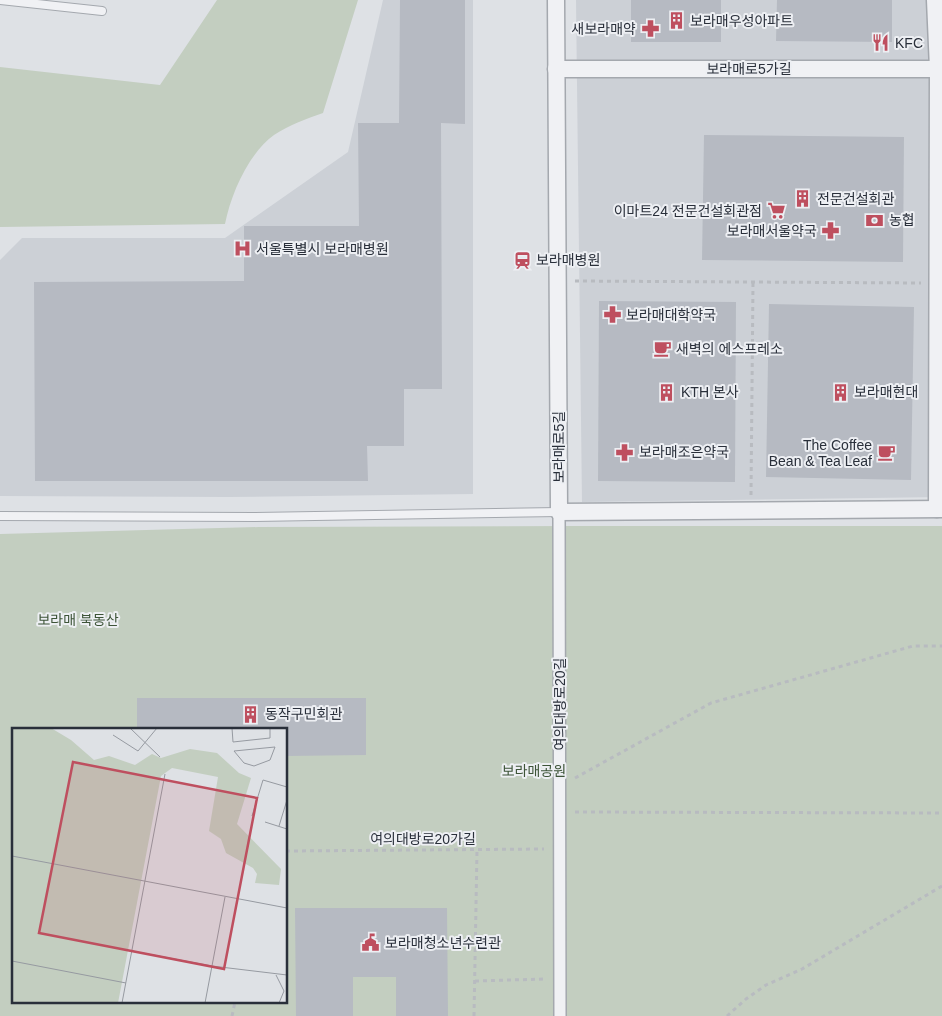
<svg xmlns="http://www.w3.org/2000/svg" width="942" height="1016" viewBox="0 0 942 1016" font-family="Helvetica,'Noto Sans KR',sans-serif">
  <rect width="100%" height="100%" fill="#dee1e5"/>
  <g fill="#ccd0d6">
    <polygon points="383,0 473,0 473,494 228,497 0,496 0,260 22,238 225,238 348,152"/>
    <polygon points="576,0 942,0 942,497 582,502"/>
  </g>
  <g fill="#c3cec0" fill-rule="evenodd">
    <path d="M 217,0 L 358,0 L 323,113 C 306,119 289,125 274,135 C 248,154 231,194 225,224 L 0,227 L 0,67 L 160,85 Z"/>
    <path d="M 570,526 L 942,526 L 942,1016 L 0,1016 L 0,534 L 259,527 ZM 14,730 L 286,730 L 286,1002 L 14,1002 Z"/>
  </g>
  <g fill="#b6bac2">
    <polygon points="400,0 465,0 465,124 441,123 442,389 404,389 404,446 367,446 368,481 35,481 34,282 244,281 244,226 359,226 358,123 399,123"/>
    <rect x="631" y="0" width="90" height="42"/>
    <polygon points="777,0 892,0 892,42 776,41"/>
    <polygon points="704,135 904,137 903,262 702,260"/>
    <polygon points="599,301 736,302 735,482 598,481"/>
    <polygon points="769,304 914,307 911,480 766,477"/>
    <polygon points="137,698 366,698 366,755 286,756 286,730 137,730"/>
    <polygon points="295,908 447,908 448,1016 396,1016 396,977 353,977 353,1016 296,1016"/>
  </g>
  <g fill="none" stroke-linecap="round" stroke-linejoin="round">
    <defs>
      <g id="service">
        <polyline points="0,0 102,11"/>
        <polyline points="0,516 255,517 559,512"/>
      </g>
      <polyline id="pedestrian" points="559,512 560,1016"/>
      <g id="minor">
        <polyline points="556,0 559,512 942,509"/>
        <polyline points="935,0 938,69 937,509"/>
        <polyline points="556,69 942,69"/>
      </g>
    </defs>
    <use href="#service" stroke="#a4a8ae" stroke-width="10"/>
    <use href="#pedestrian" stroke="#a4a8ae" stroke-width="14"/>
    <use href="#minor" stroke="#a4a8ae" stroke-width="19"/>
    <g stroke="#b8bbc0" stroke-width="3" stroke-dasharray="4 4" stroke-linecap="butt">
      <polyline points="575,281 921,283"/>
      <polyline points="751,495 753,282"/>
      <polyline points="575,778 711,703 913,646 942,646"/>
      <polyline points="575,812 942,813"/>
      <polyline points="286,851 544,849"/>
      <polyline points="475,981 545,979"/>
      <polyline points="232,1016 235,1002"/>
      <polyline points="474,1016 477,850"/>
      <polyline points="727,1016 746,999 766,985 802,969 942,886"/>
    </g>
    <use href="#service" stroke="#f0f1f4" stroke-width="8"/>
    <use href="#pedestrian" stroke="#f0f1f4" stroke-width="11"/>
    <use href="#minor" stroke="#f0f1f4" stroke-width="16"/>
  </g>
  <defs>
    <symbol id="building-bare" viewBox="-9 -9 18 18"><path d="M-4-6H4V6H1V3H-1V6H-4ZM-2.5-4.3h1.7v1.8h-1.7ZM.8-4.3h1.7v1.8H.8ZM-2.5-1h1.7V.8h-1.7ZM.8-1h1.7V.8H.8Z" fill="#be4f5f" stroke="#edeff3" stroke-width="2.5" paint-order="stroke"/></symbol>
    <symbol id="pharmacy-bare" viewBox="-9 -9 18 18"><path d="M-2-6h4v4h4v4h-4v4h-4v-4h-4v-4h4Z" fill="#be4f5f" stroke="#edeff3" stroke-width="2.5" paint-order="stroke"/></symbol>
    <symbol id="restaurant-bare" viewBox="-9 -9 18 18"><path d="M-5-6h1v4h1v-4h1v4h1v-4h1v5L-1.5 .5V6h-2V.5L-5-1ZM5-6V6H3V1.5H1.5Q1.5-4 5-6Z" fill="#be4f5f" stroke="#edeff3" stroke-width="2.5" paint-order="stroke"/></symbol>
    <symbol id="supermarket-bare" viewBox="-9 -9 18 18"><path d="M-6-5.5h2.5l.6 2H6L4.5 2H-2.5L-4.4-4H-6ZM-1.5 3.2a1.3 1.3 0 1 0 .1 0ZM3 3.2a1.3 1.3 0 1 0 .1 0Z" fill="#be4f5f" stroke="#edeff3" stroke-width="2.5" paint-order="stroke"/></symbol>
    <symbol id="bank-bare" viewBox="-9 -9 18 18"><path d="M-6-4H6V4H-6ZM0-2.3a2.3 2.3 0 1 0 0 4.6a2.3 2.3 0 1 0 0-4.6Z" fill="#be4f5f" stroke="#edeff3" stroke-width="2.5" paint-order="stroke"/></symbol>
    <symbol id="hospital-bare" viewBox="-9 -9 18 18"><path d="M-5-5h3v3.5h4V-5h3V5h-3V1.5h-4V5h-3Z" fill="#be4f5f" stroke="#edeff3" stroke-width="2.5" paint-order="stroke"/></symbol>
    <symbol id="station-bare" viewBox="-9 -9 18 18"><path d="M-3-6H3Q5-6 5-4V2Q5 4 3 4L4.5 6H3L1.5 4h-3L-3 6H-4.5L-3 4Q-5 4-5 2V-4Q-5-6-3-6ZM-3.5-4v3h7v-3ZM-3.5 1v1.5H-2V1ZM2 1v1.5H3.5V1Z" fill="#be4f5f" stroke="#edeff3" stroke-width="2.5" paint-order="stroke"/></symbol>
    <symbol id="cafe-bare" viewBox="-9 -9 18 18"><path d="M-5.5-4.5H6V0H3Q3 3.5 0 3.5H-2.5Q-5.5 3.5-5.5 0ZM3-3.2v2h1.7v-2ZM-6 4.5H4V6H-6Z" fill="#be4f5f" stroke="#edeff3" stroke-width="2.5" paint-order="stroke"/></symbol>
    <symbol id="civic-bare" viewBox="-9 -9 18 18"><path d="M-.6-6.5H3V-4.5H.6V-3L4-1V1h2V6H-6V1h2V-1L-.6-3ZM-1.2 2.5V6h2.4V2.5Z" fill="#be4f5f" stroke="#edeff3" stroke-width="2.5" paint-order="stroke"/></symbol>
  </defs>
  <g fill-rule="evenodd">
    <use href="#building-bare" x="664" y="8" width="25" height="25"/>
    <use href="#pharmacy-bare" x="638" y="16" width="25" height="25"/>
    <use href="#restaurant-bare" x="868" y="30" width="25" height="25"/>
    <use href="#building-bare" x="790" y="186" width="25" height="25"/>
    <use href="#supermarket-bare" x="764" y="198" width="25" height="25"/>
    <use href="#bank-bare" x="862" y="208" width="25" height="25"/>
    <use href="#pharmacy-bare" x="818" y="218" width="25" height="25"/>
    <use href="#hospital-bare" x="230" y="236" width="25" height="25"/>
    <use href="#station-bare" x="510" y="248" width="25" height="25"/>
    <use href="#pharmacy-bare" x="600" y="302" width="25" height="25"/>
    <use href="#cafe-bare" x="650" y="336" width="25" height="25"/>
    <use href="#building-bare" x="654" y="380" width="25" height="25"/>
    <use href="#building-bare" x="828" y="380" width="25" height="25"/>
    <use href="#pharmacy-bare" x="612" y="440" width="25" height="25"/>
    <use href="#cafe-bare" x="874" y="440" width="25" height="25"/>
    <use href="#building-bare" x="238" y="702" width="25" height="25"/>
    <use href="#civic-bare" x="358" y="930" width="25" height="25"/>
  </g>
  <g text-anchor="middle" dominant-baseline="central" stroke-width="4" stroke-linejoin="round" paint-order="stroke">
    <g font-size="14" fill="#292f3a" stroke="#edeff3" text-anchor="start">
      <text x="690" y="21">보라매우성아파트</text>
      <text x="636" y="29" text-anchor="end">새보라매약</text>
      <text x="895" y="43">KFC</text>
      <text x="817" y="199">전문건설회관</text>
      <text x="762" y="211" text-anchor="end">이마트24 전문건설회관점</text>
      <text x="889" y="220">농협</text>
      <text x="817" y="231" text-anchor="end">보라매서울약국</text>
      <text x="256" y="249">서울특별시 보라매병원</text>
      <text x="536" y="260">보라매병원</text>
      <text x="626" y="315">보라매대학약국</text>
      <text x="676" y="349">새벽의 에스프레소</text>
      <text x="681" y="392">KTH 본사</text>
      <text x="854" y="392">보라매현대</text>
      <text x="872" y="445" text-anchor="end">The Coffee<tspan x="872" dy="16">Bean &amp; Tea Leaf</tspan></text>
      <text x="639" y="452">보라매조은약국</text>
      <text x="265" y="714">동작구민회관</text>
      <text x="385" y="943">보라매청소년수련관</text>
    </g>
    <g font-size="14" fill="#292f3a" stroke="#edeff3">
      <text x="749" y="69">보라매로5가길</text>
      <text transform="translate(559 447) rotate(-90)">보라매로5길</text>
      <text transform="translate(560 704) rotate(-90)">여의대방로20길</text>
      <text x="423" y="839">여의대방로20가길</text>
    </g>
    <g font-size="14" fill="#3d5438" stroke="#edeff3">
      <text x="78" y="620">보라매 북동산</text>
      <text x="534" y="771">보라매공원</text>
    </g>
  </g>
  <g transform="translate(12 728)">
    <rect width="275" height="275" fill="#dee1e5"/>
    <path d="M 0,0 L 39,0 L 59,12 L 82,32 L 97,28 L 123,37 L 140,26 L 149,30 L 178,21 L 205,25 L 227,45 L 239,50 L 225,96 L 269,141 L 267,157 L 243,155 L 245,146 L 241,140 L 214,125 L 209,111 L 197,103 L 206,49 L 160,40 L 149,48 L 106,275 L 0,275 Z" fill="#c3cec0"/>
    <path fill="none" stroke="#969aa1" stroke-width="1" d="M 118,0 L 148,29M 220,0 L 221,14 L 258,10 L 258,0M 101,7 L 126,23 L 145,0M 263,19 L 258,32 L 242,38 L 232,35 L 222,23 ZM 240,88 L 251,52 L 275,59M 253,94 L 275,101M 267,98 L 275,72M 0,128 L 275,180M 120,223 L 200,238 L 275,247M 0,233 L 114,255M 264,247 L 272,263 L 267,275M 110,275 L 153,46M 193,275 L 213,169"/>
    <path fill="#be4f5f" fill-opacity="0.15" stroke="#be4f5f" stroke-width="2.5" d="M 61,34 L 245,70 L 212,241 L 27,205 Z"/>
    <rect width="275" height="275" fill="none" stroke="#292f3a" stroke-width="2.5"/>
  </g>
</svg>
